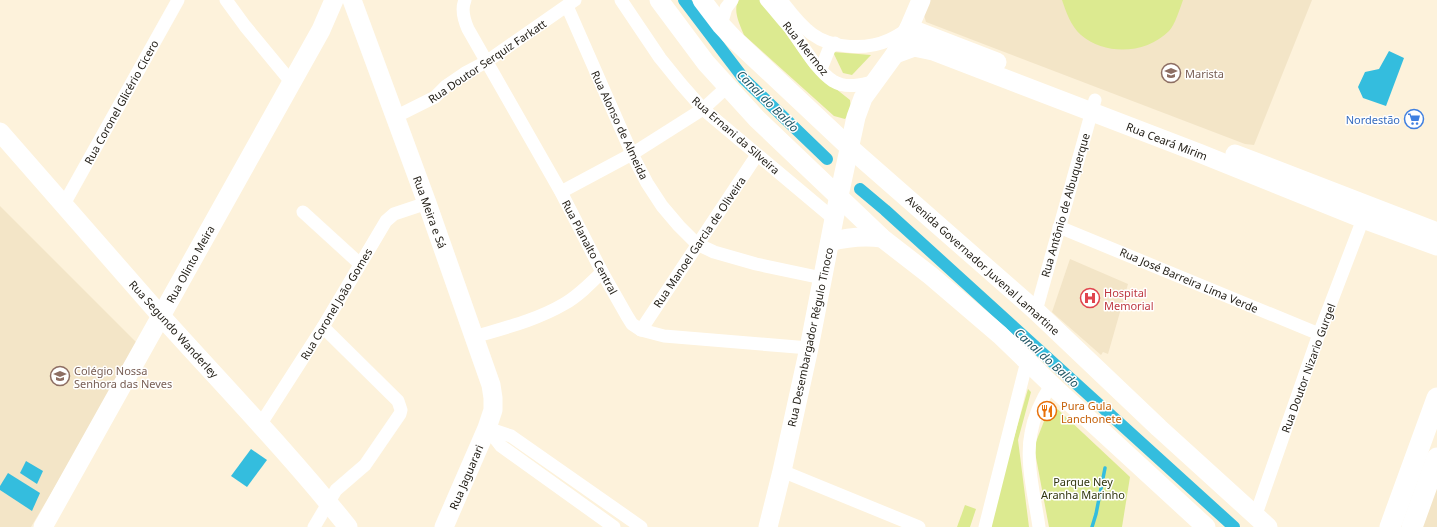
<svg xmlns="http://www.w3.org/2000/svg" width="1437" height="527" viewBox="0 0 1437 527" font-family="'Noto Sans',sans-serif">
  <rect width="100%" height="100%" fill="#fdf2db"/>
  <g fill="#f3e5c7">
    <polygon points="928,0 1312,0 1254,145 1245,144 926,22 923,12"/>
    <polygon points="0,206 137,343 102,408 31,527 0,527"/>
    <polygon points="1070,259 1128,284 1108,354 1103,352 1101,355 1052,312"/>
    <polygon points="1437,487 1437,527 1422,527"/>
  </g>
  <g fill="#dcea90">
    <path d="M 739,0 L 762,0 L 811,69 L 850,100 L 851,110 L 845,119 L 834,116 L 744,35 C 740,25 732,10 739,0 Z"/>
    <path d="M 1062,0 L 1183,0 C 1180,8 1175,25 1169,31 C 1146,54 1106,56 1081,35 C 1071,26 1066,12 1062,0 Z"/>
    <polygon points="833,52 871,55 852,75 843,73"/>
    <polygon points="1028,389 1031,392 1018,440 1029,527 992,527 990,520"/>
    <polygon points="1051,403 1130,477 1122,527 1049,527 1034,447"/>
    <polygon points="965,505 976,509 970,527 957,527"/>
  </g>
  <g fill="#34bdde">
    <polygon points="1389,51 1404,58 1386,106 1363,98 1358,87 1365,72 1379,69"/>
    <polygon points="251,449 267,460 247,487 231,476"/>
    <polygon points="26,461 43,471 37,484 20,473"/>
    <polygon points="8,473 40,493 32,511 0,490 0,486"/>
  </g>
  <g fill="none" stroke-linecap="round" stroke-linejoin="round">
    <polyline stroke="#34bdde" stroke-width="3.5" points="1092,527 1096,514 1105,468"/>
    <g stroke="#34bdde" stroke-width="12">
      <polyline points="684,0 744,79 827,159"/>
      <polyline points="860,189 885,210 1234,527"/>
    </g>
    <g stroke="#fff" stroke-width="13">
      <polyline points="226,0 245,26 292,83"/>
      <path d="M 465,0 C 461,9 464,20 468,29 L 561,192 L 602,272 L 627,316 L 632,324 L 641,330 L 664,336 L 809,348"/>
      <polyline points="621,0 660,58 681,84 703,109 834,219"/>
      <path d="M 766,0 C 774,9 782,19 790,28 C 802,44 816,70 833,81 C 846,89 862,85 875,81"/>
      <path d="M 781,0 C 790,12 800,25 812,34 C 832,49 867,50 889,40 C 896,37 902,33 908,29"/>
      <polyline points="567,6 632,154 647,183 662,206 679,226 697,244 714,252 756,264 822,278"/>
      <polyline points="721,25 726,8 732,0"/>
      <polyline points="821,69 829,49 835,43"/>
      <polyline points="395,117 435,97 446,86 465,73 486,62 575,0"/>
      <polyline points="561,192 632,154 703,109 727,87"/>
      <polyline points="64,204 178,0"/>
      <polyline points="303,212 360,264"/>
      <polyline points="1059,227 1319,334"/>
      <polyline points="1036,311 1095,100"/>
      <polyline points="641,330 757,155"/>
      <path d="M 474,337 C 504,328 537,320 564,304 C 578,296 590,284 602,272"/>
      <polyline points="260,425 323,327 386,221 394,214 427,203"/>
      <polyline points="487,428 511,436 641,527"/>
      <polyline points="487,428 501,446 614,527"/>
      <polyline points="782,471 919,527"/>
      <polyline points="1255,517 1319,334 1363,219"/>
      <polyline points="314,527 336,490 365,465 400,414 401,410 398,401 323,327"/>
      <polyline points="985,527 1027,361"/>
      <path d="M 1039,527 C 1035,498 1025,462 1031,433 C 1034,416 1042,399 1051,385"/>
    </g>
    <g stroke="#fff" stroke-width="19">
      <polyline points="352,0 427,203 491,385 493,398 493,410 487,428 444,527"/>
      <polyline points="659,0 706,63 757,119 882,238 931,276 1000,335 1058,391 1206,527"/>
      <polyline points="702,0 721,25 735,40 849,147 1036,311 1159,428 1268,527"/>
      <polyline points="909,28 997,62"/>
      <polyline points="895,54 914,47 933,51 1199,153 1363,219 1437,246"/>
      <path d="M 0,132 C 54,193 107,255 161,316 C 224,386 289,453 348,527"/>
      <polyline points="1235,154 1437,232"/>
      <path d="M 830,242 C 848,237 864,236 882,238"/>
      <polyline points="43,527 321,30 334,0"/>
      <polyline points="768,527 782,471 809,348 834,219 856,117 863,98 895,54 909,28 921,0"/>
    </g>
    <g stroke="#fff" stroke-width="21">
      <polyline points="1390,527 1437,398"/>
      <polyline points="1412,527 1437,458"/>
    </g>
  </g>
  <defs>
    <symbol id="school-ring" viewBox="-11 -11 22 22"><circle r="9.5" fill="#fff" stroke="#8d6e63" stroke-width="1.5"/><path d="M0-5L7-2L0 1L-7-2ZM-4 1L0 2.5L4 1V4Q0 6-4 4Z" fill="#8d6e63"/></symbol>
    <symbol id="supermarket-ring" viewBox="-11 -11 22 22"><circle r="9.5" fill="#fff" stroke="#3f7fe0" stroke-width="1.5"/><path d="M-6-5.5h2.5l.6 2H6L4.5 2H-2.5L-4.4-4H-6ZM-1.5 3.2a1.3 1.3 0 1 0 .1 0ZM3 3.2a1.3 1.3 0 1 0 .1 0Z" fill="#3f7fe0"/></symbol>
    <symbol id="hospital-ring" viewBox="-11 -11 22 22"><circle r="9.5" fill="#fff" stroke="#e0444e" stroke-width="1.5"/><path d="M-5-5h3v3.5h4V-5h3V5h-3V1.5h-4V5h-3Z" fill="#e0444e"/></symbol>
    <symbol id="restaurant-ring" viewBox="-11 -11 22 22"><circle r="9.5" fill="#fff" stroke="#e8710a" stroke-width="1.5"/><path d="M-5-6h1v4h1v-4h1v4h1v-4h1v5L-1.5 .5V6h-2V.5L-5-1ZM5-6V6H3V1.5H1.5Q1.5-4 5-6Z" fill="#e8710a"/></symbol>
  </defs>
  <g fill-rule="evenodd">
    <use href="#school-ring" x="1160" y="62" width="22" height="22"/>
    <use href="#supermarket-ring" x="1403" y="108" width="22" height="22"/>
    <use href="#hospital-ring" x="1079" y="287" width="22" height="22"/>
    <use href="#school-ring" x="49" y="365" width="22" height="22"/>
    <use href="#restaurant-ring" x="1036" y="400" width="22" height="22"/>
  </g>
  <g text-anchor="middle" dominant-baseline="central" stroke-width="3" stroke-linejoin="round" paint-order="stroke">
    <g font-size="11" fill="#1f1b13" stroke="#fff">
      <text transform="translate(806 48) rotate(51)">Rua Mermoz</text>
      <text transform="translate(487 61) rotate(-34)">Rua Doutor Serquiz Farkatt</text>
      <text transform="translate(121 102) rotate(-61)">Rua Coronel Glicério Cicero</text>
      <text transform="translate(620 125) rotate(65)">Rua Alonso de Almeida</text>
      <text transform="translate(736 135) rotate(41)">Rua Ernani da Silveira</text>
      <text transform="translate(1167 141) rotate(21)">Rua Ceará Mirim</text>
      <text transform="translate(1065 205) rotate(-74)">Rua Antônio de Albuquerque</text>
      <text transform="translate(430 212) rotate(70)">Rua Meira e Sá</text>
      <text transform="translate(699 242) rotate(-56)">Rua Manoel Garcia de Oliveira</text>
      <text transform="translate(590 247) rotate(62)">Rua Planalto Central</text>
      <text transform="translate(190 264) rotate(-61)">Rua Olinto Meira</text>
      <text transform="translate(983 265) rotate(42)">Avenida Governador Juvenal Lamartine</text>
      <text transform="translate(1189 280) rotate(23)">Rua José Barreira Lima Verde</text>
      <text transform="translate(336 304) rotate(-59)">Rua Coronel João Gomes</text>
      <text transform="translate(174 329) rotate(48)">Rua Segundo Wanderley</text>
      <text transform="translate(810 337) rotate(-78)">Rua Desembargador Régulo Tinoco</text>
      <text transform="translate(1308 368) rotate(-70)">Rua Doutor Nizario Gurgel</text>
      <text transform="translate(466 477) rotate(-67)">Rua Jaguarari</text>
    </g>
    <g font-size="11" fill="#785e54" stroke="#fff" text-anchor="start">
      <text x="1185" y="73">Marista</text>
      <text x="74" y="370">Colégio Nossa<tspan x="74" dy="13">Senhora das Neves</tspan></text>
    </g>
    <g font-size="11" fill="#366cbe" stroke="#fff" text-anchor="end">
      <text x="1400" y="119">Nordestão</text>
    </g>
    <g font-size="11" fill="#be3a42" stroke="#fff" text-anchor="start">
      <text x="1104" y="292">Hospital<tspan x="1104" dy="13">Memorial</tspan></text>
    </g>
    <g font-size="11" fill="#c56008" stroke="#fff" text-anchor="start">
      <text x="1061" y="405">Pura Gula<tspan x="1061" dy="13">Lanchonete</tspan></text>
    </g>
    <g font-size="11" fill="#31360e" stroke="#fff">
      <text x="1083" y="481">Parque Ney<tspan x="1083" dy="13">Aranha Marinho</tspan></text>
    </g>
    <g font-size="12" font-style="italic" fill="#225866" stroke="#fff">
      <text transform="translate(768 101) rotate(45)">Canal do Baldo</text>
      <text transform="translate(1047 358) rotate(42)">Canal do Baldo</text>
    </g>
  </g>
</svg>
